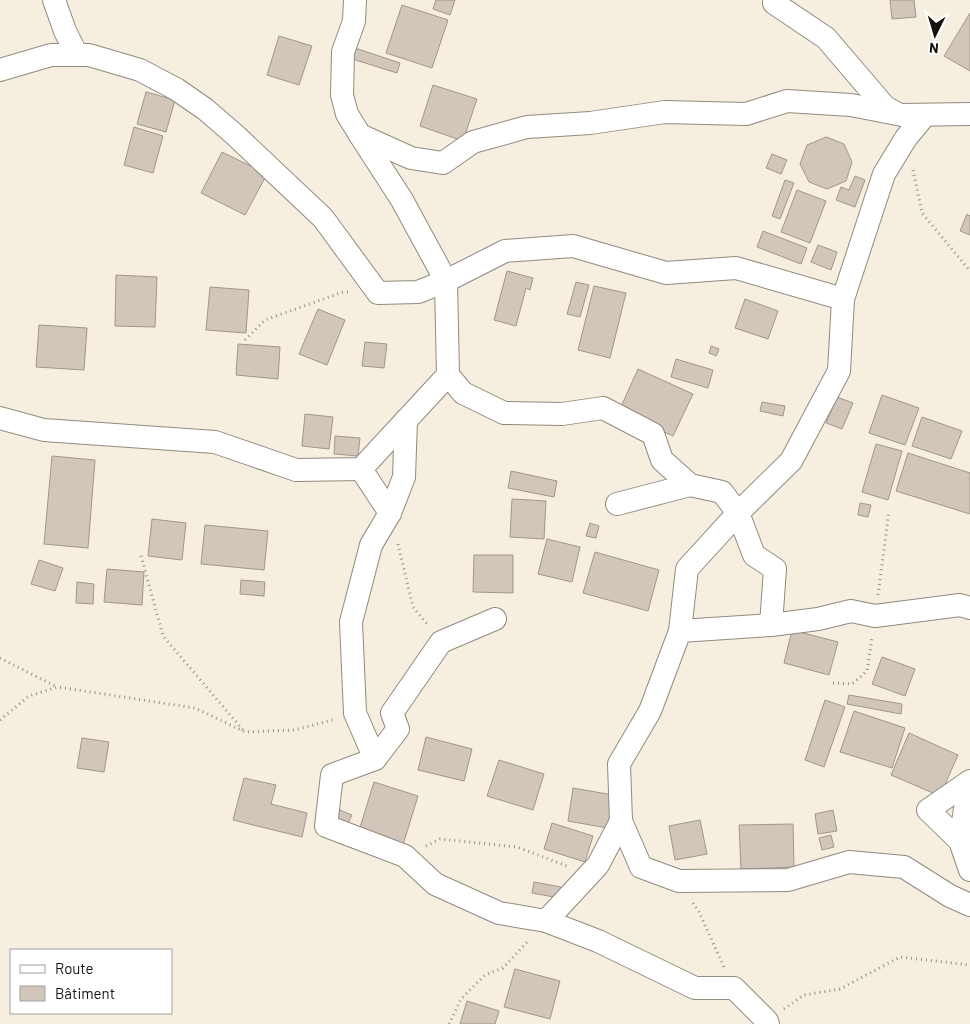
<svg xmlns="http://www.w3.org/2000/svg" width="970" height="1024" viewBox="0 0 970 1024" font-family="Barlow,sans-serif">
  <rect width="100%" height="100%" fill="#f6eedf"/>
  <g fill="#d1c6b9" stroke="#a1968a">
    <polygon points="436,0 455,0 450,15 433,9"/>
    <polygon points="890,0 914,0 916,17 892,19"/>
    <polygon points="402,5 448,20 432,68 386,53"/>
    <polygon points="970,13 970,71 944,56"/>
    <polygon points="279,36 312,46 299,85 267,75"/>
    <polygon points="352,47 400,63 397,73 349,58"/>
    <polygon points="433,85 477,99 463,141 420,126"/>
    <polygon points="146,92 175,100 166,132 137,124"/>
    <polygon points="134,127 163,136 153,173 124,165"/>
    <polygon points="826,137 844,144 852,162 846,181 827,189 809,182 800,164 807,145"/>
    <polygon points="222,152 267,174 245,215 201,193"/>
    <polygon points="772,154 787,160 781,174 766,168"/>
    <polygon points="855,176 865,180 855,207 836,200 841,187 849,190"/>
    <polygon points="785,180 794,183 780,219 772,216"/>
    <polygon points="797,190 826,201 810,243 781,232"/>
    <polygon points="967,214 970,216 970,235 960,231"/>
    <polygon points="763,231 807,248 801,264 757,247"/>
    <polygon points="818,245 837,252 831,270 811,262"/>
    <polygon points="507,271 533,278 530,290 526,288 516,326 494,320"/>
    <polygon points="116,275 157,277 155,327 115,326"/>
    <polygon points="576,282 589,285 580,317 567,314"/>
    <polygon points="594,286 626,293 610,358 578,350"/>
    <polygon points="210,287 249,290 246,333 206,330"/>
    <polygon points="745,299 778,311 768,339 735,328"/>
    <polygon points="318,309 345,320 327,365 299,354"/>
    <polygon points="39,325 87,328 84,370 36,367"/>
    <polygon points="365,342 387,344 384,368 362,366"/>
    <polygon points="238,344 280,347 278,379 236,375"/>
    <polygon points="711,346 719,349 716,356 709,353"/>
    <polygon points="676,359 713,370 708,388 671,377"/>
    <polygon points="638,369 693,394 673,436 619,411"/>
    <polygon points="882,395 919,408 905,445 869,433"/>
    <polygon points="837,397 853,403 842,429 826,423"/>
    <polygon points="762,402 785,406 783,416 760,411"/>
    <polygon points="305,414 333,417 329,449 302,446"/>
    <polygon points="922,417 962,431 951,459 912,446"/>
    <polygon points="335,436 360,438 358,456 334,454"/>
    <polygon points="876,444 902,451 888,500 862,492"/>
    <polygon points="908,453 970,473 970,514 896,491"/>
    <polygon points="52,456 95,460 88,548 44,544"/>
    <polygon points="511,471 557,481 554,497 508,488"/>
    <polygon points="512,499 546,501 544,539 510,537"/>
    <polygon points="860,503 871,505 868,517 858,515"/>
    <polygon points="152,519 186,523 182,560 148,556"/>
    <polygon points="590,523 599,526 596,538 586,536"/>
    <polygon points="205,525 268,531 264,570 201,564"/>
    <polygon points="547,539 580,547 572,582 538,574"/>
    <polygon points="595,552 659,570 648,611 583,593"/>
    <polygon points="474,555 513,555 513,593 473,592"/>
    <polygon points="39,560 63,568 55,591 31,584"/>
    <polygon points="107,569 144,572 142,605 104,602"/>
    <polygon points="241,580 265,582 264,596 240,594"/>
    <polygon points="77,582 94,584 93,604 76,603"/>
    <polygon points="792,630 838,642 829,675 784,663"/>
    <polygon points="882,657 915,669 905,696 872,684"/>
    <polygon points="849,695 902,704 901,714 847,704"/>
    <polygon points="825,700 845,707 824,767 805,760"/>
    <polygon points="854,711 905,728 892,768 840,752"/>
    <polygon points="909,733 958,755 940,796 891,775"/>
    <polygon points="426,737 472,749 464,781 418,770"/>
    <polygon points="82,738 109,742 104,772 77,768"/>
    <polygon points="499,760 544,774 533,810 487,796"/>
    <polygon points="244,778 276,785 271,804 307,813 302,837 233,820"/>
    <polygon points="374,782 418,796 402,848 358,834"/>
    <polygon points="573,788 619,796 613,829 568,821"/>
    <polygon points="340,810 352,815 345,829 333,824"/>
    <polygon points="833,810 837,831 818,834 815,814"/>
    <polygon points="700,820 707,854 675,860 669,826"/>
    <polygon points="552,823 593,836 585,862 544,849"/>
    <polygon points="793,824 794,867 741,869 739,825"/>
    <polygon points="831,835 834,847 822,850 819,838"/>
    <polygon points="534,882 561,887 559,898 532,893"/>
    <polygon points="515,969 560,981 550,1019 504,1007"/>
    <polygon points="467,1001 499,1011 495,1024 460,1024"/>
  </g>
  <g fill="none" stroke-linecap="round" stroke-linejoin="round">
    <defs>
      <g id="street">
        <polyline points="54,0 65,31 77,55"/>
        <polyline points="355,0 354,21 343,52 342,95 347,114 360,135 411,158 443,163 473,142 527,127 590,123 665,112 746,114 787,101 851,105 902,115 970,114"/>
        <polyline points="774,3 826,38 885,107 896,113"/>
        <polyline points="0,70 51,55 89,55 140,70 176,89 205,109 234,134 323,218 378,293 418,292 446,281 505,251 573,246 666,273 736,268 843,299 884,174 906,138 925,115"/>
        <polyline points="360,135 402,200 446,281 448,375 463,393 504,413 562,414 603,408 653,434 662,460 690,485 722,492 738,513 754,555 775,569 771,625"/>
        <polyline points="0,418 44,430 215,442 296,470 361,469 448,375"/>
        <polyline points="361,469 390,513"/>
        <polyline points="617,504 690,485"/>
        <polyline points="495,619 441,642 392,713 398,729 375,759 332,775 326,826 405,856 435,884 499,913 546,921 598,941 695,988 734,988 767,1021 768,1024"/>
        <polyline points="680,631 771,625 818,619 851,611 875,616 960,605 970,608"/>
        <polyline points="375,759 355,713 351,622 371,545 390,513 404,477 406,420"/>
        <polyline points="970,781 928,810 960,841 970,870"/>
        <polyline points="621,821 641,867 679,881 788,880 849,862 904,867 950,896 970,905"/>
        <polyline points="960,841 969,783"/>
        <polyline points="546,921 598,865 621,821 619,764 650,711 680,631 687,569 738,513 791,461 839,371 843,299"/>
      </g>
    </defs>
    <use href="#street" stroke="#928a7d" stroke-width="24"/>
    <g stroke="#969086" stroke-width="3" stroke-dasharray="1 4" stroke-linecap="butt">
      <polyline points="913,170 922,213 970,271"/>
      <polyline points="245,340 265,320 343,292 350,292"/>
      <polyline points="398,544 413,607 428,625"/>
      <polyline points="141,556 163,636 243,730"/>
      <polyline points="878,595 889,511"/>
      <polyline points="0,658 57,687"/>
      <polyline points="833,683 852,684 867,671 872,638"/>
      <polyline points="0,720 29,696 58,687 195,708 245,732 294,730 336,719"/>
      <polyline points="426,846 440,839 517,847 567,866"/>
      <polyline points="693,903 699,912 724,967"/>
      <polyline points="784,1009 804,995 840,989 900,957 970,965"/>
      <polyline points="449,1024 461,999 485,975 503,968 529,940"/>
    </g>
    <use href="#street" stroke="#fff" stroke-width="22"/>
  </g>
  <rect x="10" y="949" width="162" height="65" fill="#ffffff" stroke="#a1a09e"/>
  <rect x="20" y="965" width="25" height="8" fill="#ffffff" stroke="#a1a09e"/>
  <text x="55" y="974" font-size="15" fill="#15120d">Route</text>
  <rect x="20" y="986" width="25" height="15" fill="#d1c6b9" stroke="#a1a09e"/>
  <text x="55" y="999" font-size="15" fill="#15120d">Bâtiment</text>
  <g transform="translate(935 35) rotate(185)" stroke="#ffffff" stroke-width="4" paint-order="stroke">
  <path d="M0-4L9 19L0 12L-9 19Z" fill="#15120d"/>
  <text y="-8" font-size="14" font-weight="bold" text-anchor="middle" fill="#15120d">N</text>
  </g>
</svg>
